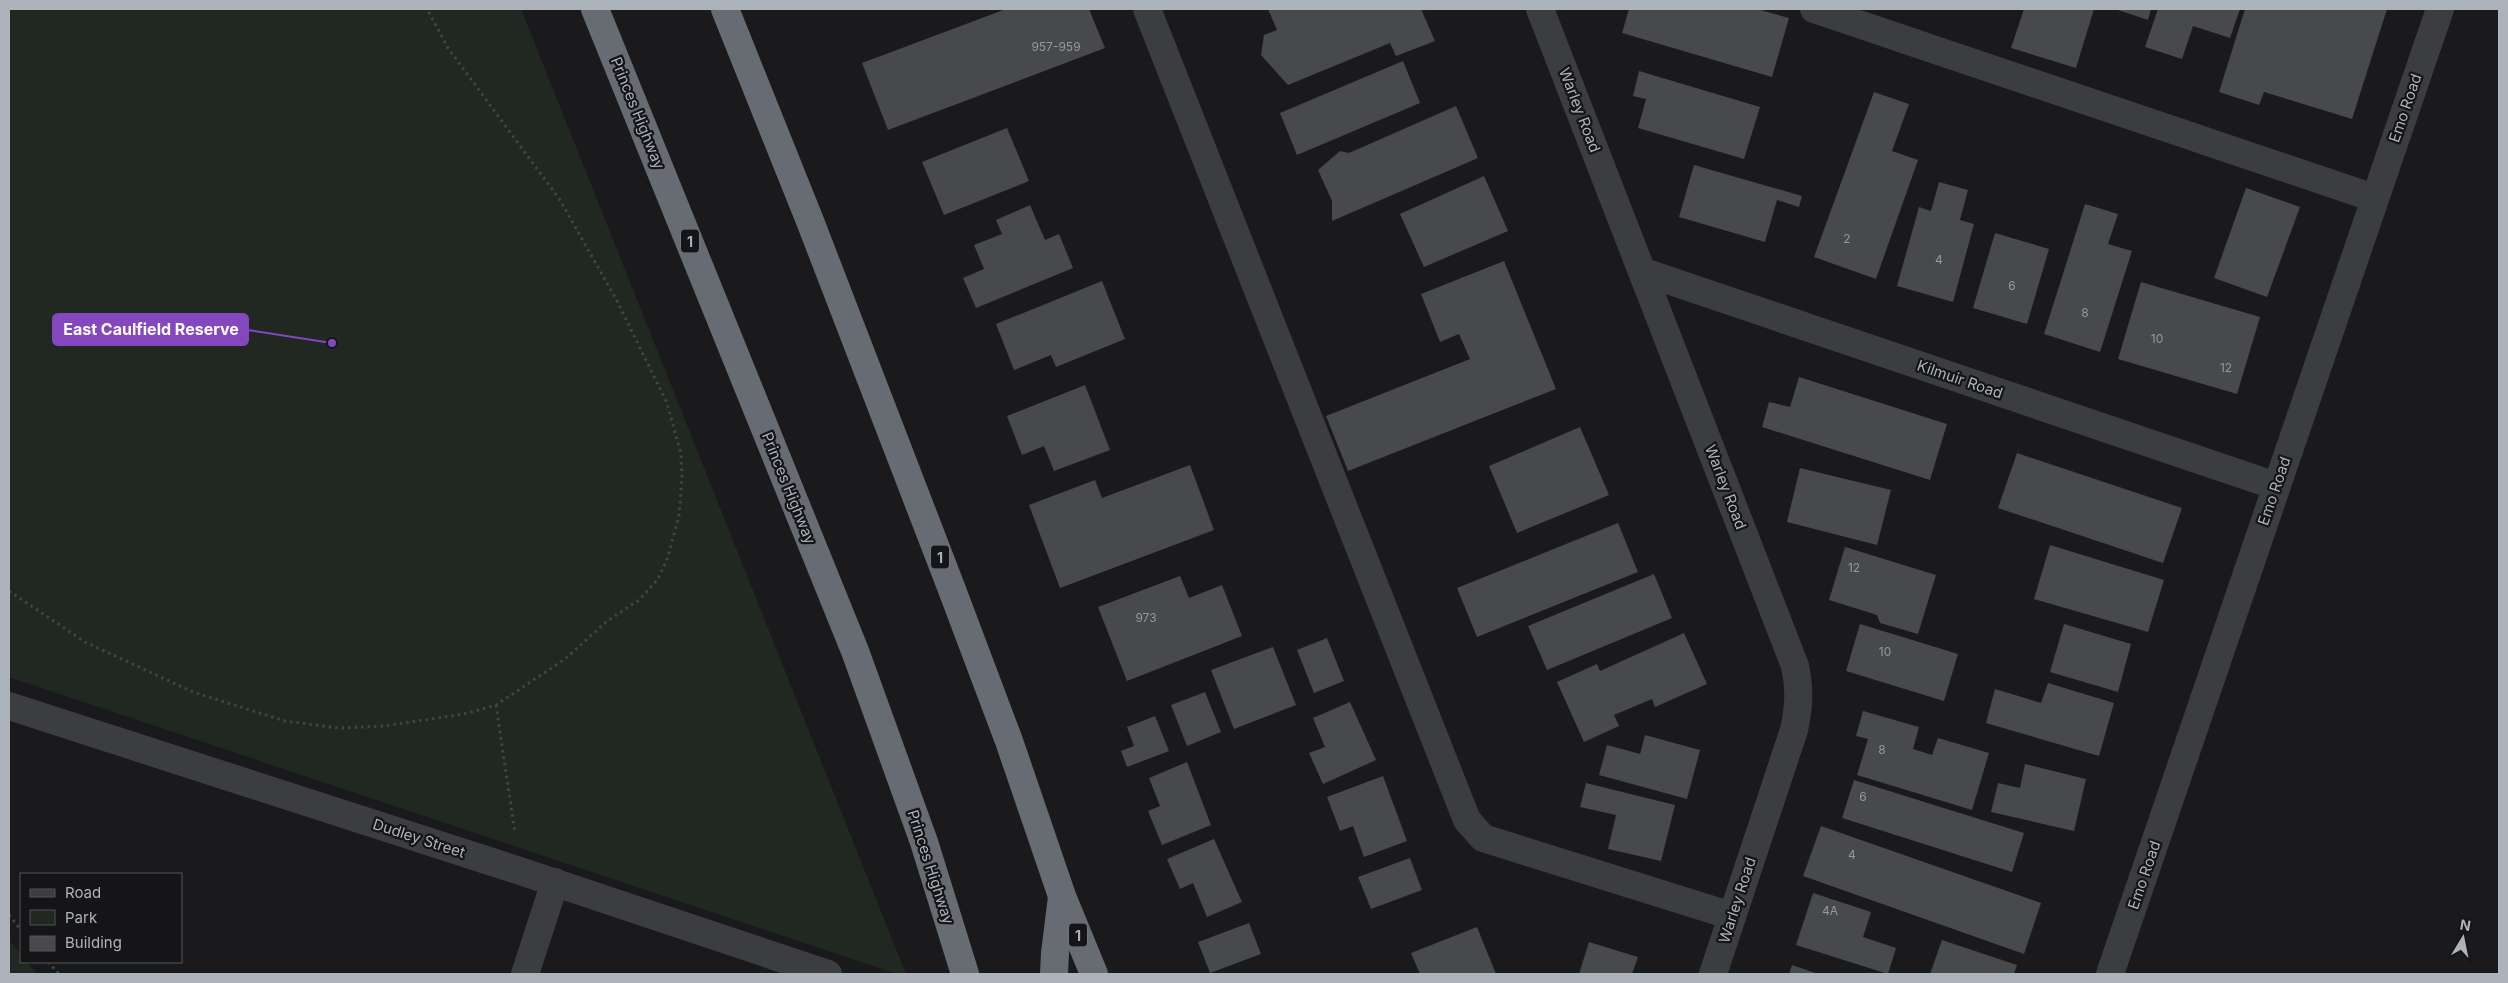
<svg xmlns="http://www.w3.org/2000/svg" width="2508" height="983" viewBox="0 0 2508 983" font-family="Inter,sans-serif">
  <rect width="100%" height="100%" fill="#1a1a1d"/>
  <g fill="#202821">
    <polygon points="9,9 521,9 906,974 897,974 9,677"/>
    <polygon points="9,940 21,955 21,962 27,962 37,974 9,974"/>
  </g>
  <g fill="#47494c">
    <polygon points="1006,9 1089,9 1105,48 888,130 862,63"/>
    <polygon points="1268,9 1421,9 1435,41 1396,56 1390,43 1288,85 1261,55 1264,35 1277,30"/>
    <polygon points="1629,9 1757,9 1789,18 1772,77 1622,33"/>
    <polygon points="2024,9 2094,9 2076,68 2011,48"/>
    <polygon points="2115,9 2151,9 2148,20"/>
    <polygon points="2158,9 2240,9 2230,38 2193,26 2182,59 2145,47"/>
    <polygon points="2245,9 2387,9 2352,119 2264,92 2259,105 2219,92"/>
    <polygon points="1403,61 1420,103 1297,155 1280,113"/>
    <polygon points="1639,71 1760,107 1744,159 1638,128 1646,99 1633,96"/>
    <polygon points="1874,92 1909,104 1892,151 1918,160 1876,279 1814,257"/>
    <polygon points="1456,106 1478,158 1332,221 1332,201 1318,170 1340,151 1349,153"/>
    <polygon points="1007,128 1029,181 944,215 922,162"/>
    <polygon points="1694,165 1802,196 1799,207 1777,200 1765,242 1679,217"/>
    <polygon points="1484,176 1508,231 1424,267 1400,214"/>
    <polygon points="1939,182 1968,190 1960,220 1974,224 1953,302 1897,286 1919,207 1931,211"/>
    <polygon points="2246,188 2300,207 2267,297 2214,278"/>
    <polygon points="2085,204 2118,214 2108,244 2132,251 2100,352 2044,334"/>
    <polygon points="1030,205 1045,240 1059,234 1073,268 976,308 963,278 984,269 974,245 1002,234 996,220"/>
    <polygon points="1995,233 2049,249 2027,324 1973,308"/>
    <polygon points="1504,261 1556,389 1348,471 1326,416 1470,359 1459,334 1440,342 1421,294"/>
    <polygon points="1102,281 1125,339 1056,367 1051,355 1014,370 996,324"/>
    <polygon points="2141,282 2260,317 2237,394 2118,359"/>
    <polygon points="1799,377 1947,424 1930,480 1762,427 1769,402 1790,407"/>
    <polygon points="1085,385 1110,450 1054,471 1044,446 1022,455 1007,416"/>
    <polygon points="1580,427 1609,495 1517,533 1489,466"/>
    <polygon points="2017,453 2182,508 2163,563 1998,508"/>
    <polygon points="1190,465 1214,530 1060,588 1029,505 1095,480 1102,498"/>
    <polygon points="1800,468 1891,490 1877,545 1787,522"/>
    <polygon points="1618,523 1638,572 1477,637 1457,588"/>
    <polygon points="2050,545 2164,580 2148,632 2034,599"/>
    <polygon points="1845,547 1936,575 1918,634 1880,623 1877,615 1829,600"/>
    <polygon points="1654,574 1672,618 1547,670 1528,626"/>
    <polygon points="1180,576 1189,598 1222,585 1242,636 1127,681 1098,607"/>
    <polygon points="1860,624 1958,654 1944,701 1846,671"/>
    <polygon points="2064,624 2131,644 2118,692 2050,672"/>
    <polygon points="1684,633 1707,684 1655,707 1652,699 1614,715 1619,726 1584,742 1557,682 1597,664 1600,671"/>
    <polygon points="1327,638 1344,681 1314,693 1297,650"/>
    <polygon points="1273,647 1296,705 1234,729 1211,670"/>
    <polygon points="2048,683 2114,703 2099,756 1986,723 1995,689 2041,703"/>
    <polygon points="1205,692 1221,732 1187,746 1171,705"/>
    <polygon points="1350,702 1376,760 1323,784 1309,753 1325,747 1313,718"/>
    <polygon points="1863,711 1919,727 1913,749 1932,755 1938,738 1989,753 1972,810 1857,775 1868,739 1856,736"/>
    <polygon points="1155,716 1169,751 1127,767 1121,751 1134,746 1127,727"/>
    <polygon points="1645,735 1700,750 1687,799 1599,775 1607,745 1640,754"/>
    <polygon points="1187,762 1211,825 1162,845 1148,811 1160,806 1149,778"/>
    <polygon points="2025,764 2086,779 2074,831 1991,812 1998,783 2020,788"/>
    <polygon points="1383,776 1407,841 1364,857 1353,826 1340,831 1327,797"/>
    <polygon points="1854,780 2024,833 2012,872 1842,818"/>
    <polygon points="1586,783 1675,805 1661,861 1608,849 1616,815 1580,807"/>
    <polygon points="1821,826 2041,903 2024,954 1803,876"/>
    <polygon points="1214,839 1242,902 1207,917 1193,883 1180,889 1167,859"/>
    <polygon points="1410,858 1422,890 1371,909 1358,877"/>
    <polygon points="1813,893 1871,912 1863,937 1896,948 1888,974 1796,945"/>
    <polygon points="1249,923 1261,954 1210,973 1198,942"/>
    <polygon points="1477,927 1496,974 1420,974 1411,953"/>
    <polygon points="1942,940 2017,965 2014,974 1930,974"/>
    <polygon points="1589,942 1638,957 1632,974 1579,974"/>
    <polygon points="1792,965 1818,974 1789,974"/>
  </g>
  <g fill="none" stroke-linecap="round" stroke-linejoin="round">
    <g stroke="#414448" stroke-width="3" stroke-dasharray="2.5 4" stroke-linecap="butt">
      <polyline points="9,591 85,642 193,692 285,721 339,728 384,726 464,714 496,705 565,659 606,622 639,600 658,579 668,557 679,515 682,478 681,454 667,403 617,301 560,200 448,48 427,9"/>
      <polyline points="496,705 515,833"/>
      <polyline points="9,915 21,930"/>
      <polyline points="48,962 59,974"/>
    </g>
    <g stroke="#3b3d41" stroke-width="28">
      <polyline points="1147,9 1467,820 1483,838 1732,916"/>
      <path d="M 1540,9 L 1795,666 C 1800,689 1799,707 1794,730 L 1713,974"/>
      <polyline points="1814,9 2374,198"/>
      <polyline points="1644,272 2276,486"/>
      <polyline points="9,706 520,871 828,974"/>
      <polyline points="525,974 555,882"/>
      <polyline points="2110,974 2440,9"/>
    </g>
    <g stroke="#676b72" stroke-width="28">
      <polyline points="595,9 855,651 924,842 965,974"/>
      <polyline points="725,9 810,221 951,587 1009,741 1062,896 1094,974"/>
      <polyline points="1054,974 1055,953 1062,897"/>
    </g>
  </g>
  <g text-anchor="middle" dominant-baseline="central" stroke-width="4.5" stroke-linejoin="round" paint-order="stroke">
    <g font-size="12" fill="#94989f">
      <text x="1056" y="46">957-959</text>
      <text x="1847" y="238">2</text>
      <text x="1939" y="259">4</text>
      <text x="2012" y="285">6</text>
      <text x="2085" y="312">8</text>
      <text x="2157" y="338">10</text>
      <text x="2226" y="367">12</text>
      <text x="1854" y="567">12</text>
      <text x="1146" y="617">973</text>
      <text x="1885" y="651">10</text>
      <text x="1882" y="749">8</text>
      <text x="1863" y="796">6</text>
      <text x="1852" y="854">4</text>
      <text x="1830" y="910">4A</text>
    </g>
    <g fill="#151518" stroke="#7f848a" stroke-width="1">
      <rect x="681" y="229.5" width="18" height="23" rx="4"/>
      <rect x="931" y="545.5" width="18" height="23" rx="4"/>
      <rect x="1069" y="923.5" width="18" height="23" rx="4"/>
    </g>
    <g font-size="14" font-weight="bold" fill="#adb3bb">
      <text x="690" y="241">1</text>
      <text x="940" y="557">1</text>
      <text x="1078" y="935">1</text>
    </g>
    <g font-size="15" fill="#adb3bb" stroke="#151518">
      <text transform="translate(2405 108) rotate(-71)">Emo Road</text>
      <text transform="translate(1580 110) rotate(69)">Warley Road</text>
      <text transform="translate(638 113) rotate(68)">Princes Highway</text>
      <text transform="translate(1960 379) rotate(19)">Kilmuir Road</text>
      <text transform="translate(1726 487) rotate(69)">Warley Road</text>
      <text transform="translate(789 488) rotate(68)">Princes Highway</text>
      <text transform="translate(2274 491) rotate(-71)">Emo Road</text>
      <text transform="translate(419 838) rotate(18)">Dudley Street</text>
      <text transform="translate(931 867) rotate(72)">Princes Highway</text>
      <text transform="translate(2144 875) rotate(-71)">Emo Road</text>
      <text transform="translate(1737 900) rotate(-72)">Warley Road</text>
    </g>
  </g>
  <path fill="none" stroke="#8547be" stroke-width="2" d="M332 343L248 330"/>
  <circle fill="#8547be" stroke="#151518" stroke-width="2" cx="332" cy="343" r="5"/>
  <rect fill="#8547be" stroke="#8547be" stroke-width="2" x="53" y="314" width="195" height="31" rx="5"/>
  <g font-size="16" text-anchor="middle" font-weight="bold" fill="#fff">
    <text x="151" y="335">East Caulfield Reserve</text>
  </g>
  <rect width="2508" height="983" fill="none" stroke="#adb3bb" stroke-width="20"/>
  <rect x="20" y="873" width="162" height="90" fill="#151518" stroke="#525459"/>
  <rect x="30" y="889" width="25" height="8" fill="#3b3d41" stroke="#525459"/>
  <text x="65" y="898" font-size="15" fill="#adb3bb">Road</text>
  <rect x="30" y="910" width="25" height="15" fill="#202821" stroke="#525459"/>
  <text x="65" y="923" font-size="15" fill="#adb3bb">Park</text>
  <rect x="30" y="936" width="25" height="15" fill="#47494c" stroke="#525459"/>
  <text x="65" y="948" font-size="15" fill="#adb3bb">Building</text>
  <g transform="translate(2463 938) rotate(10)" stroke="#151518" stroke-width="4" paint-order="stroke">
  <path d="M0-4L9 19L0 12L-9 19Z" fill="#adb3bb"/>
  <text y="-8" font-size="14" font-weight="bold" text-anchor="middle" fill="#adb3bb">N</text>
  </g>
</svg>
